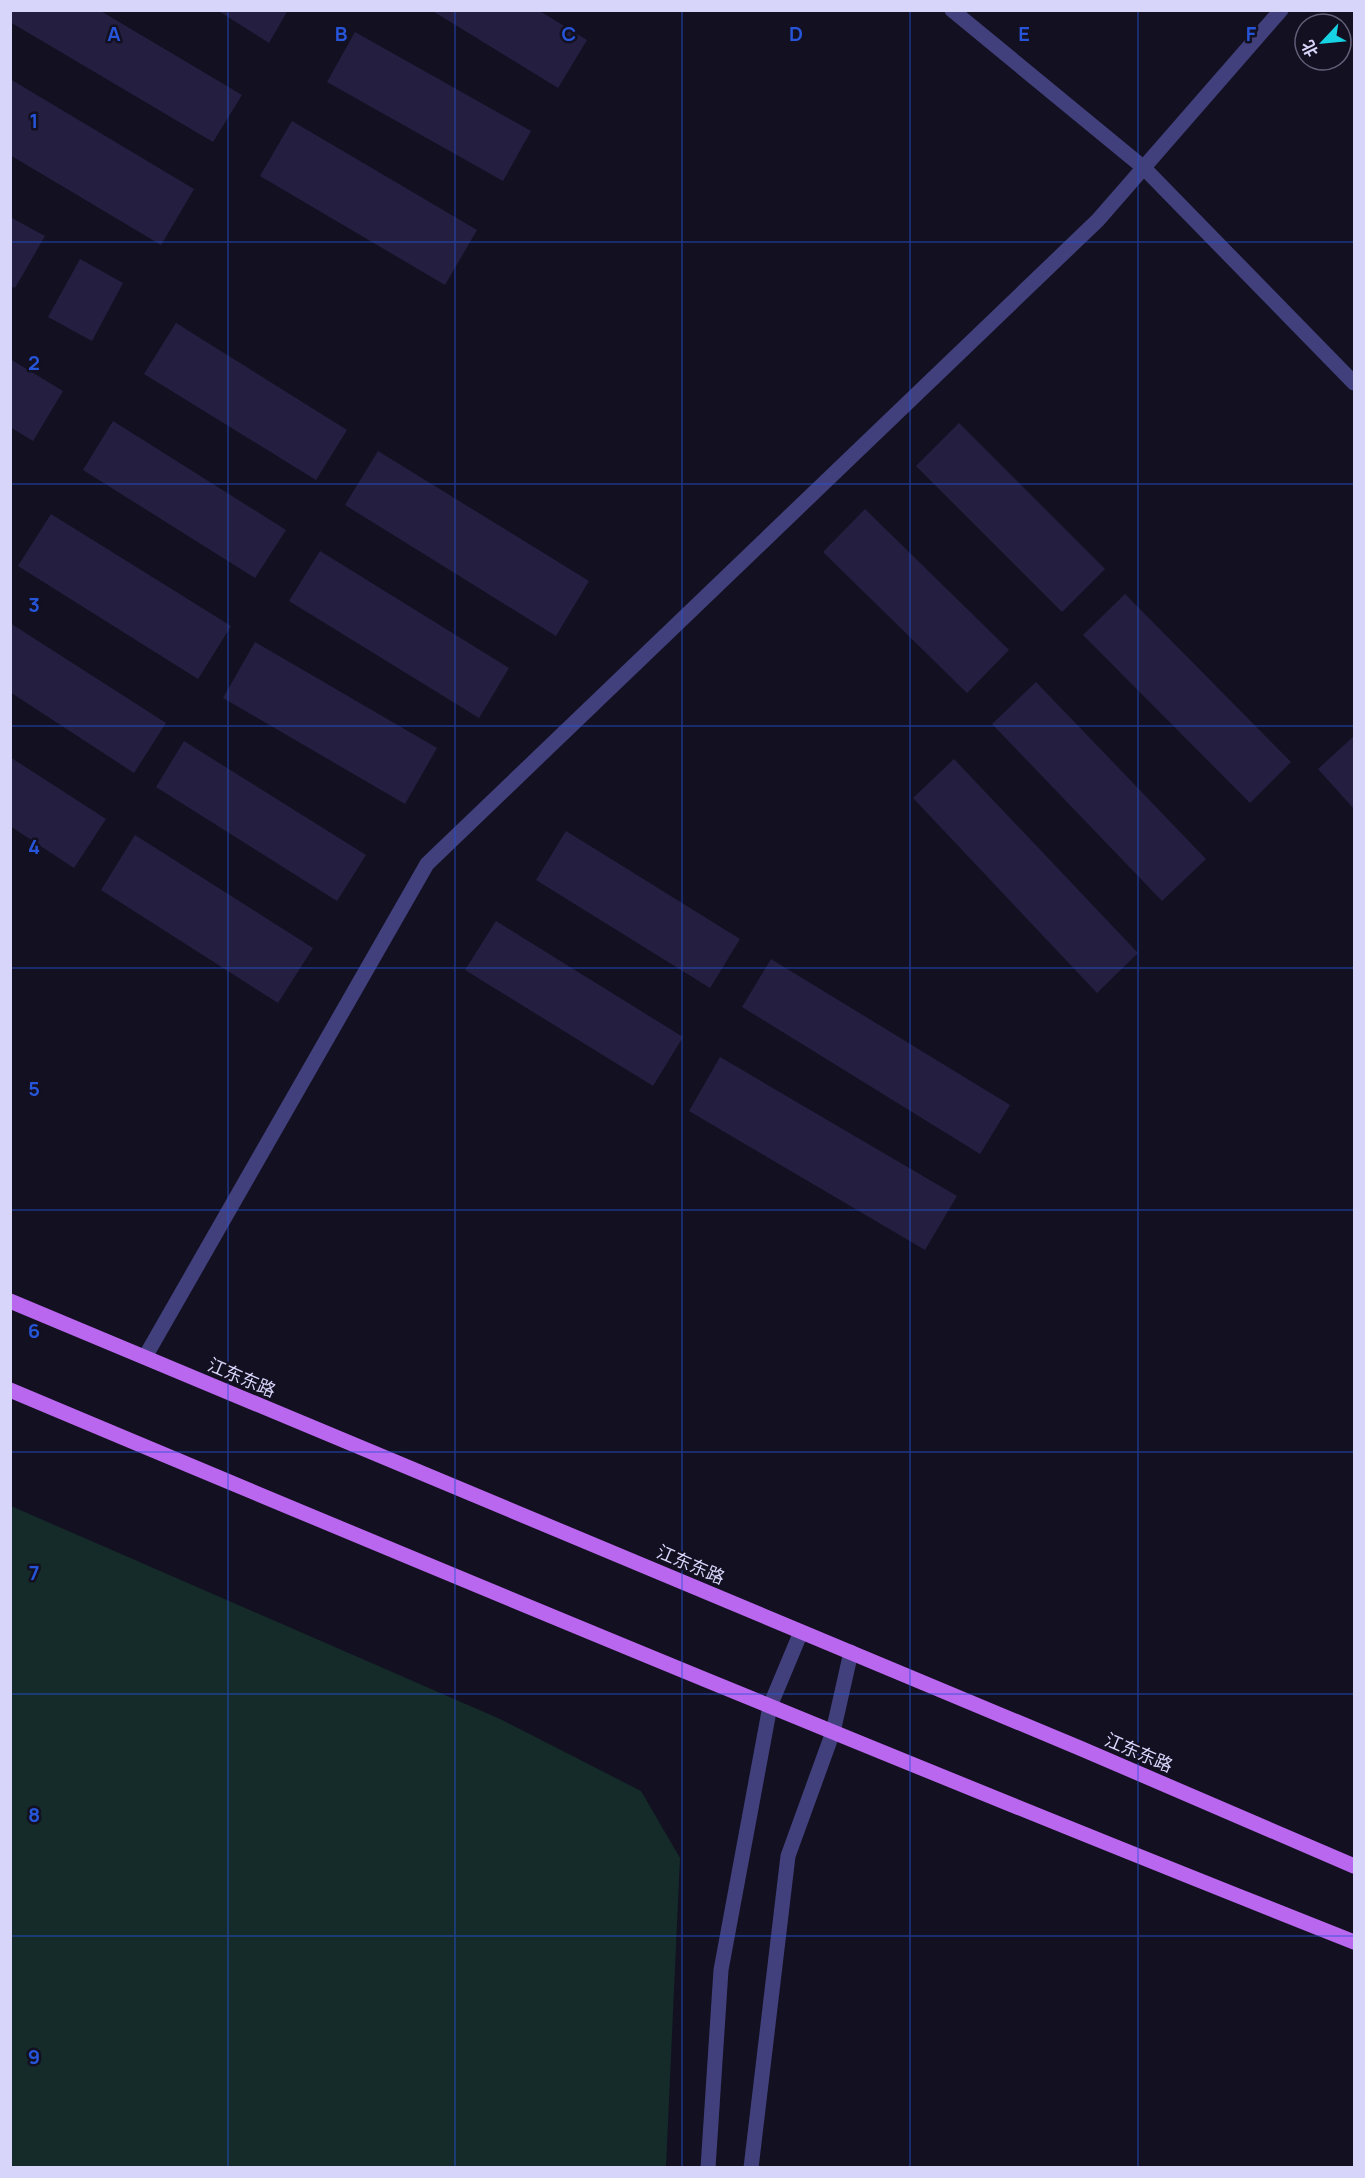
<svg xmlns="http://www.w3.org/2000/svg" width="1365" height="2178" viewBox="0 0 1365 2178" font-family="Manrope,'Noto Sans SC',sans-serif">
  <rect width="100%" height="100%" fill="#131021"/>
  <polygon fill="#142b29" points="11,1506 500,1719 641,1791 680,1858 666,2167 11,2167"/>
  <g fill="#241e40">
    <polygon points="10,10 99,10 242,95 213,142 10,22"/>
    <polygon points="217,10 288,10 269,43"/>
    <polygon points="431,10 538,10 587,40 558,88"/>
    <polygon points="355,32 531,131 503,181 327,82"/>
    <polygon points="10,79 194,189 161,245 10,155"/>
    <polygon points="292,121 477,230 445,285 260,176"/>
    <polygon points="10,217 45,236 15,288 10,286"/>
    <polygon points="80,259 123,283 92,341 48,317"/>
    <polygon points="176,323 347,430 316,480 144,374"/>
    <polygon points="10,359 63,391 33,441 10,427"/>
    <polygon points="113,421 286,530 255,578 83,470"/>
    <polygon points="959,423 1105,569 1062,612 916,466"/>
    <polygon points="378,451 589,581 556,636 345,505"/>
    <polygon points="865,509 1009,650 967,693 823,552"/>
    <polygon points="51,514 231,626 198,679 18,566"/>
    <polygon points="320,551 509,668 479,718 289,601"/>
    <polygon points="1125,594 1291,762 1250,803 1083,635"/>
    <polygon points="10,623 166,723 134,773 10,692"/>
    <polygon points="255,642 437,748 405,804 223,698"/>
    <polygon points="1036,682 1206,859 1162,901 992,724"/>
    <polygon points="1354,736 1354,809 1318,769"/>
    <polygon points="184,741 366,855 337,901 156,787"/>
    <polygon points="10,757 106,819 74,868 10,826"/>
    <polygon points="954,759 1138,953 1097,993 913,798"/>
    <polygon points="566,831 740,939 710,988 536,880"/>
    <polygon points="135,835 313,948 278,1003 101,890"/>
    <polygon points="496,921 683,1037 653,1086 465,970"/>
    <polygon points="771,959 1010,1105 980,1154 742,1007"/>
    <polygon points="720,1057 957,1196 925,1250 689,1111"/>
  </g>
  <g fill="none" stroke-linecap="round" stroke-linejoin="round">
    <g stroke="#41407c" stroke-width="15">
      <polyline points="952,10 1144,168 1354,383"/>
      <polyline points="145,1357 427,864 1098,220 1281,10"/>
      <polyline points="708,2168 721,1970 770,1706 801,1632"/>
      <polyline points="751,2168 788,1856 833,1732 851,1652"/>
    </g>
    <g stroke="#ba67ef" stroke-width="15">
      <polyline points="10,1301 1082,1749 1354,1866"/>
      <path d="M 10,1390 C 457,1578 904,1764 1354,1942"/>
    </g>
  </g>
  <path fill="none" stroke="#2655da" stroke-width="1.5" stroke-opacity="0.55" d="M 228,10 L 228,2168M 455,10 L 455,2168M 682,10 L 682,2168M 910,10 L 910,2168M 1138,10 L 1138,2168M 10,242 L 1354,242M 10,484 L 1354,484M 10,726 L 1354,726M 10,968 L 1354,968M 10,1210 L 1354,1210M 10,1452 L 1354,1452M 10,1694 L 1354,1694M 10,1936 L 1354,1936"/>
  <g text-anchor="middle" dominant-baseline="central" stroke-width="5" stroke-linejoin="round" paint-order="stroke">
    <g font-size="18" fill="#d8d5fb" stroke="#131021">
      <text transform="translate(242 1377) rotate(23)">江东东路</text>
      <text transform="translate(691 1564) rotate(23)">江东东路</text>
      <text transform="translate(1139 1752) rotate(23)">江东东路</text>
    </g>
  </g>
  <g font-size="20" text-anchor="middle" font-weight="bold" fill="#2655da" stroke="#131021" stroke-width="5" stroke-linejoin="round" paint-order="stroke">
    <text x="114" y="41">A</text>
    <text x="341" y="41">B</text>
    <text x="569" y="41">C</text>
    <text x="796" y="41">D</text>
    <text x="1024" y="41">E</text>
    <text x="1251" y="41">F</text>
    <text x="34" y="128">1</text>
    <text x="34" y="370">2</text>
    <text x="34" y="612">3</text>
    <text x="34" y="854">4</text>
    <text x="34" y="1096">5</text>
    <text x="34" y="1338">6</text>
    <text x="34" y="1580">7</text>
    <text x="34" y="1822">8</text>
    <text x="34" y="2064">9</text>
  </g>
  <rect width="1365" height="2178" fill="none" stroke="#d8d5fb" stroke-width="24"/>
  <g transform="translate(1323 42) rotate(244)"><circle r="28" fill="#131021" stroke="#625f78" stroke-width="1.5"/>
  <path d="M0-4.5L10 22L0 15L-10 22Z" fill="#17d4e4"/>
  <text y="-9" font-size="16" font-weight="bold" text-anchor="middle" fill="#d8d5fb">北</text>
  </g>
</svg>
